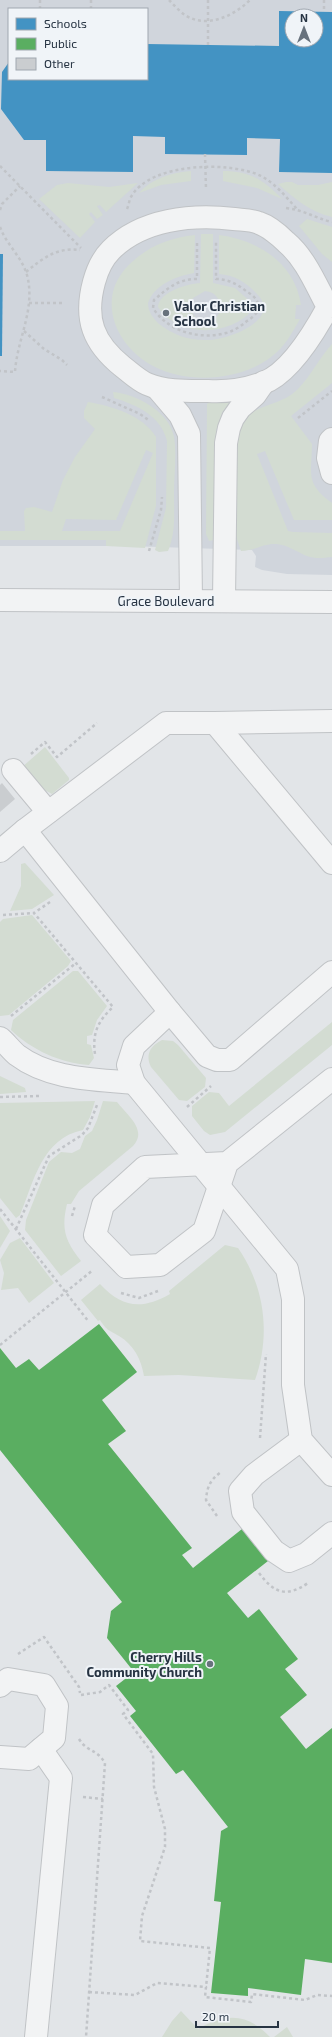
<svg xmlns="http://www.w3.org/2000/svg" width="332" height="2037" viewBox="0 0 332 2037" font-family="'Exo 2',sans-serif">
  <rect width="100%" height="100%" fill="#e2e5e8"/>
  <path fill="#d0d5dc" fill-rule="evenodd" d="M 0,0 L 332,0 L 332,575 L 287,574 L 262,570 L 255,567 L 256,556 L 252,550 L 128,546 L 0,546 ZM 9,9 L 147,9 L 147,79 L 9,79 ZM 292,16 L 316,16 L 316,40 L 292,40 Z"/>
  <g fill="#d3dcd2" fill-rule="evenodd">
    <path d="M 191,171 L 191,181 L 161,185 L 139,193 C 151,179 172,172 191,171 Z"/>
    <path d="M 223,171 C 250,171 264,180 282,199 L 257,188 L 223,181 Z"/>
    <path d="M 286,182 L 292,182 L 298,185 L 318,185 L 332,182 L 332,217 C 310,212 295,199 278,184 Z"/>
    <polygon points="68,183 109,187 138,183 106,212 100,205 97,206 103,215 97,219 91,212 89,214 95,222 80,238 39,199 57,185"/>
    <polygon points="307,219 332,227 332,262 322,254 299,226"/>
    <path d="M 201,234 L 213,234 L 213,283 L 235,288 L 253,304 L 253,309 C 231,337 178,338 158,307 C 159,292 187,284 200,283 ZM 205,291 C 216,292 220,299 221,309 C 213,332 184,321 193,298 Z"/>
    <path d="M 195,235 L 194,273 C 176,276 154,285 148,303 C 148,312 153,318 159,324 C 173,335 190,341 208,340 C 228,340 284,319 256,293 C 246,282 234,275 219,274 L 219,235 C 258,240 295,263 301,305 L 296,305 L 295,319 L 300,319 C 292,333 284,348 271,357 C 240,381 189,384 155,367 C 118,349 96,303 125,269 C 144,248 167,238 195,235 Z"/>
    <path d="M 332,344 L 332,383 L 291,416 L 312,444 C 312,472 304,483 332,503 L 332,520 L 294,520 L 265,451 L 257,454 L 288,531 L 293,532 L 332,533 L 332,557 C 323,558 315,559 307,556 C 297,552 288,545 277,544 C 263,543 254,551 241,551 L 236,536 L 236,436 C 248,400 274,411 297,390 C 311,376 319,358 332,344 Z"/>
    <path d="M 113,392 C 136,394 170,412 174,437 C 177,454 174,475 174,493 C 174,512 176,533 168,551 L 159,552 L 155,550 L 166,508 L 167,441 C 161,416 137,405 114,398 Z"/>
    <polygon points="226,401 230,402 222,413 216,431 215,537 214,540 209,541 206,534 207,404 210,402"/>
    <path d="M 88,402 C 111,406 143,415 156,437 L 156,506 L 145,548 L 106,546 L 106,540 L 0,540 L 0,531 L 25,531 L 24,511 L 26,508 L 34,507 L 52,512 L 63,480 L 75,457 L 95,429 L 84,418 L 84,411 ZM 146,450 L 153,453 L 120,531 L 62,531 L 66,519 L 116,520 Z"/>
    <polygon points="45,747 69,778 69,780 52,794 35,785 21,768"/>
    <polygon points="25,863 54,895 32,909 10,911 21,886 21,864"/>
    <polygon points="32,915 71,961 68,966 9,1015 0,1016 0,922 3,919"/>
    <path d="M 73,971 L 78,971 L 107,1006 L 97,1020 L 92,1035 L 87,1036 L 87,1044 L 91,1045 L 94,1058 L 89,1065 C 60,1063 32,1050 11,1030 L 13,1020 Z"/>
    <polygon points="332,1022 332,1045 225,1132 210,1135 204,1131 192,1116 192,1106 209,1092 219,1093 229,1106"/>
    <path d="M 162,1040 L 173,1041 L 178,1045 L 206,1078 L 205,1087 L 187,1101 L 179,1100 L 151,1067 C 145,1055 150,1046 162,1040 Z"/>
    <polygon points="0,1076 25,1088 26,1092 0,1094"/>
    <path d="M 95,1101 L 90,1117 L 83,1130 C 42,1138 34,1181 20,1215 L 16,1218 L 0,1198 L 0,1103 Z"/>
    <path d="M 103,1101 L 117,1102 C 127,1115 148,1130 133,1146 L 79,1191 L 71,1204 L 67,1204 C 61,1229 65,1241 81,1261 L 61,1276 L 25,1230 L 26,1220 L 49,1162 L 61,1152 L 72,1153 L 80,1149 L 85,1136 L 92,1131 L 97,1120 Z"/>
    <polygon points="0,1216 10,1231 0,1248"/>
    <polygon points="20,1238 54,1283 29,1303 18,1288 1,1290 4,1273 0,1260 10,1243"/>
    <path d="M 225,1245 L 238,1248 C 265,1287 271,1335 255,1380 L 179,1375 L 144,1376 C 141,1359 134,1345 119,1336 C 109,1330 107,1331 100,1320 L 98,1321 L 81,1300 L 100,1284 C 122,1308 142,1310 170,1294 L 169,1291 Z"/>
    <path d="M 181,2011 L 198,2029 C 227,2013 247,2013 270,2037 L 162,2037 L 172,2021 Z"/>
    <polygon points="287,2027 293,2037 274,2037"/>
  </g>
  <g fill="#4393c3" fill-rule="evenodd">
    <path d="M 279,11 L 332,12 L 332,173 L 279,172 L 280,139 L 247,138 L 247,155 L 165,154 L 165,137 L 133,136 L 133,172 L 46,171 L 46,140 L 24,140 L 1,109 L 2,72 L 9,62 L 9,79 L 147,79 L 147,44 L 279,46 ZM 292,16 L 316,16 L 316,40 L 292,40 Z"/>
    <polygon points="0,254 3,254 2,356 0,356"/>
  </g>
  <polygon fill="#5aae61" points="99,1324 137,1372 102,1400 126,1431 108,1444 192,1548 182,1555 193,1568 242,1529 268,1561 227,1593 248,1618 259,1609 298,1659 285,1669 307,1695 280,1717 306,1749 332,1728 332,1963 305,1959 301,1995 248,1988 248,1996 211,1993 221,1902 214,1901 221,1831 228,1827 183,1770 176,1774 130,1716 136,1711 116,1686 134,1672 107,1638 111,1611 122,1602 0,1450 0,1348 16,1368 29,1359 39,1370"/>
  <polygon fill="#cacdd0" points="2,783 15,799 0,812 0,785"/>
  <g fill="none" stroke-linecap="round" stroke-linejoin="round">
    <defs>
      <g id="minor">
        <path d="M 328,307 C 316,285 306,259 286,242 C 280,236 268,226 259,223 C 252,220 242,220 234,219 C 192,214 142,219 111,250 C 103,258 97,271 94,282 C 84,319 93,343 123,367 C 131,373 138,380 147,384 C 165,392 189,391 208,391 C 226,392 247,389 263,383 C 290,373 315,331 328,307 L 332,305"/>
        <polyline points="157,388 180,415 189,434 191,601"/>
        <polyline points="332,439 330,441 328,458 332,473"/>
        <polyline points="0,600 332,602"/>
        <polyline points="224,601 226,443 229,428 233,418 240,408 255,395 264,382"/>
        <polyline points="215,723 332,721"/>
        <polyline points="13,770 48,812"/>
        <polyline points="0,851 25,830"/>
        <polyline points="332,863 215,723 166,723 25,830 170,1012 134,1046 128,1065 134,1083 287,1269 293,1299 293,1385 301,1440 332,1475"/>
        <polyline points="170,1012 207,1056 217,1060 230,1060 332,972"/>
        <path d="M 0,1038 C 6,1043 11,1050 17,1055 C 50,1080 95,1079 134,1083"/>
        <polyline points="227,1163 145,1167 103,1205 95,1235 126,1267 160,1265 204,1231 227,1163 332,1079"/>
        <polyline points="301,1440 254,1475 240,1491 243,1512 274,1551 289,1561 306,1554 332,1533"/>
        <polyline points="0,1686 8,1679 44,1685 57,1706 54,1738 29,1759 0,1757"/>
        <polyline points="36,2037 61,1778 41,1749"/>
      </g>
    </defs>
    <use href="#minor" stroke="#c0c3c6" stroke-width="24"/>
    <g stroke="#c1c4c8" stroke-width="2.5" stroke-dasharray="3 3" stroke-linecap="butt">
      <polyline points="40,0 40,8"/>
      <polyline points="91,0 91,9"/>
      <path d="M 169,0 C 174,5 179,11 185,15 C 206,29 234,16 250,0"/>
      <polyline points="324,0 324,11"/>
      <polyline points="208,45 208,0"/>
      <polyline points="205,154 206,189"/>
      <polyline points="0,166 81,248"/>
      <path d="M 286,208 C 304,210 315,218 332,222"/>
      <path d="M 127,209 C 129,205 129,200 131,197 C 150,162 231,161 261,176 C 276,184 286,197 297,209"/>
      <polyline points="0,210 2,204 20,186"/>
      <path d="M 0,227 C 6,244 22,257 27,275 C 36,309 17,339 15,372 L 0,371"/>
      <path d="M 197,243 L 197,279 C 178,279 168,288 154,300 L 153,308 C 168,332 200,340 226,333 C 234,331 241,326 247,321 C 253,317 260,312 258,304 C 257,298 251,294 246,291 C 237,284 228,279 216,279 L 216,242"/>
      <path d="M 26,272 C 43,258 57,247 80,250"/>
      <polyline points="29,303 64,303"/>
      <polyline points="24,331 44,349 62,360 67,365"/>
      <polyline points="102,397 140,414 150,421"/>
      <polyline points="298,418 332,391"/>
      <polyline points="149,551 161,510 162,497"/>
      <polyline points="31,754 45,742 57,757 97,723"/>
      <path d="M 50,902 L 34,913 L 113,1007 C 98,1021 92,1033 95,1054"/>
      <polyline points="3,915 34,913"/>
      <polyline points="11,1016 76,963"/>
      <polyline points="0,1097 39,1096"/>
      <polyline points="187,1107 211,1086"/>
      <polyline points="0,1209 89,1322"/>
      <polyline points="72,1216 75,1206"/>
      <polyline points="16,1229 49,1156 82,1135 88,1128 97,1105"/>
      <polyline points="121,1293 139,1298 158,1291"/>
      <polyline points="0,1345 93,1270"/>
      <polyline points="260,1438 266,1354"/>
      <path d="M 217,1516 L 206,1500 C 207,1487 210,1480 221,1472"/>
      <path d="M 259,1573 C 274,1593 286,1598 308,1583"/>
      <polyline points="18,1654 44,1637 79,1687 80,1693"/>
      <polyline points="81,1695 100,1692 109,1685 128,1710 123,1714 153,1754 154,1787 165,1829 165,1847 142,1916 140,1941 210,1948 206,1987"/>
      <path d="M 79,1739 C 88,1753 96,1748 105,1763 L 86,2037"/>
      <polyline points="83,1797 103,1799"/>
      <polyline points="89,1992 135,1995 157,1983 206,1987 205,1997 251,2002 252,1994 305,2000 317,1995 332,1996"/>
    </g>
    <use href="#minor" stroke="#f2f3f4" stroke-width="22"/>
  </g>
  <g fill="#68727d" stroke="#f0f4f8" stroke-width="1.5">
    <circle cx="166" cy="313" r="4"/>
    <circle cx="210" cy="1664" r="4"/>
  </g>
  <g text-anchor="middle" dominant-baseline="central" stroke-width="4" stroke-linejoin="round" paint-order="stroke">
    <g font-size="13" font-weight="bold" fill="#273443" stroke="#f0f4f8" text-anchor="start">
      <text x="174" y="306">Valor Christian<tspan x="174" dy="15">School</tspan></text>
      <text x="202" y="1657" text-anchor="end">Cherry Hills<tspan x="202" dy="15">Community Church</tspan></text>
    </g>
    <g font-size="13" fill="#273443" stroke="#f0f4f8">
      <text x="166" y="601">Grace Boulevard</text>
    </g>
  </g>
  <rect x="8" y="8" width="140" height="72" fill="#f0f4f8" stroke="#a0a7b0"/>
  <rect x="16" y="18" width="20" height="12" fill="#4393c3" stroke="#a0a7b0"/>
  <text x="44" y="28" font-size="12" fill="#273443">Schools</text>
  <rect x="16" y="38" width="20" height="12" fill="#5aae61" stroke="#a0a7b0"/>
  <text x="44" y="48" font-size="12" fill="#273443">Public</text>
  <rect x="16" y="58" width="20" height="12" fill="#cacdd0" stroke="#a0a7b0"/>
  <text x="44" y="68" font-size="12" fill="#273443">Other</text>
  <g transform="translate(304 28)"><circle r="19" fill="#f0f4f8" stroke="#a0a7b0"/>
  <path d="M0-3L7 15L0 10L-7 15Z" fill="#68727d"/>
  <text y="-6" font-size="11" font-weight="bold" text-anchor="middle" fill="#273443">N</text>
  </g>
  <path d="M196 2021v6h82v-6" fill="none" stroke="#273443" stroke-width="2"/>
  <text x="202" y="2021" font-size="12" fill="#273443" stroke="#f0f4f8" stroke-width="3" paint-order="stroke">20 m</text>
</svg>
